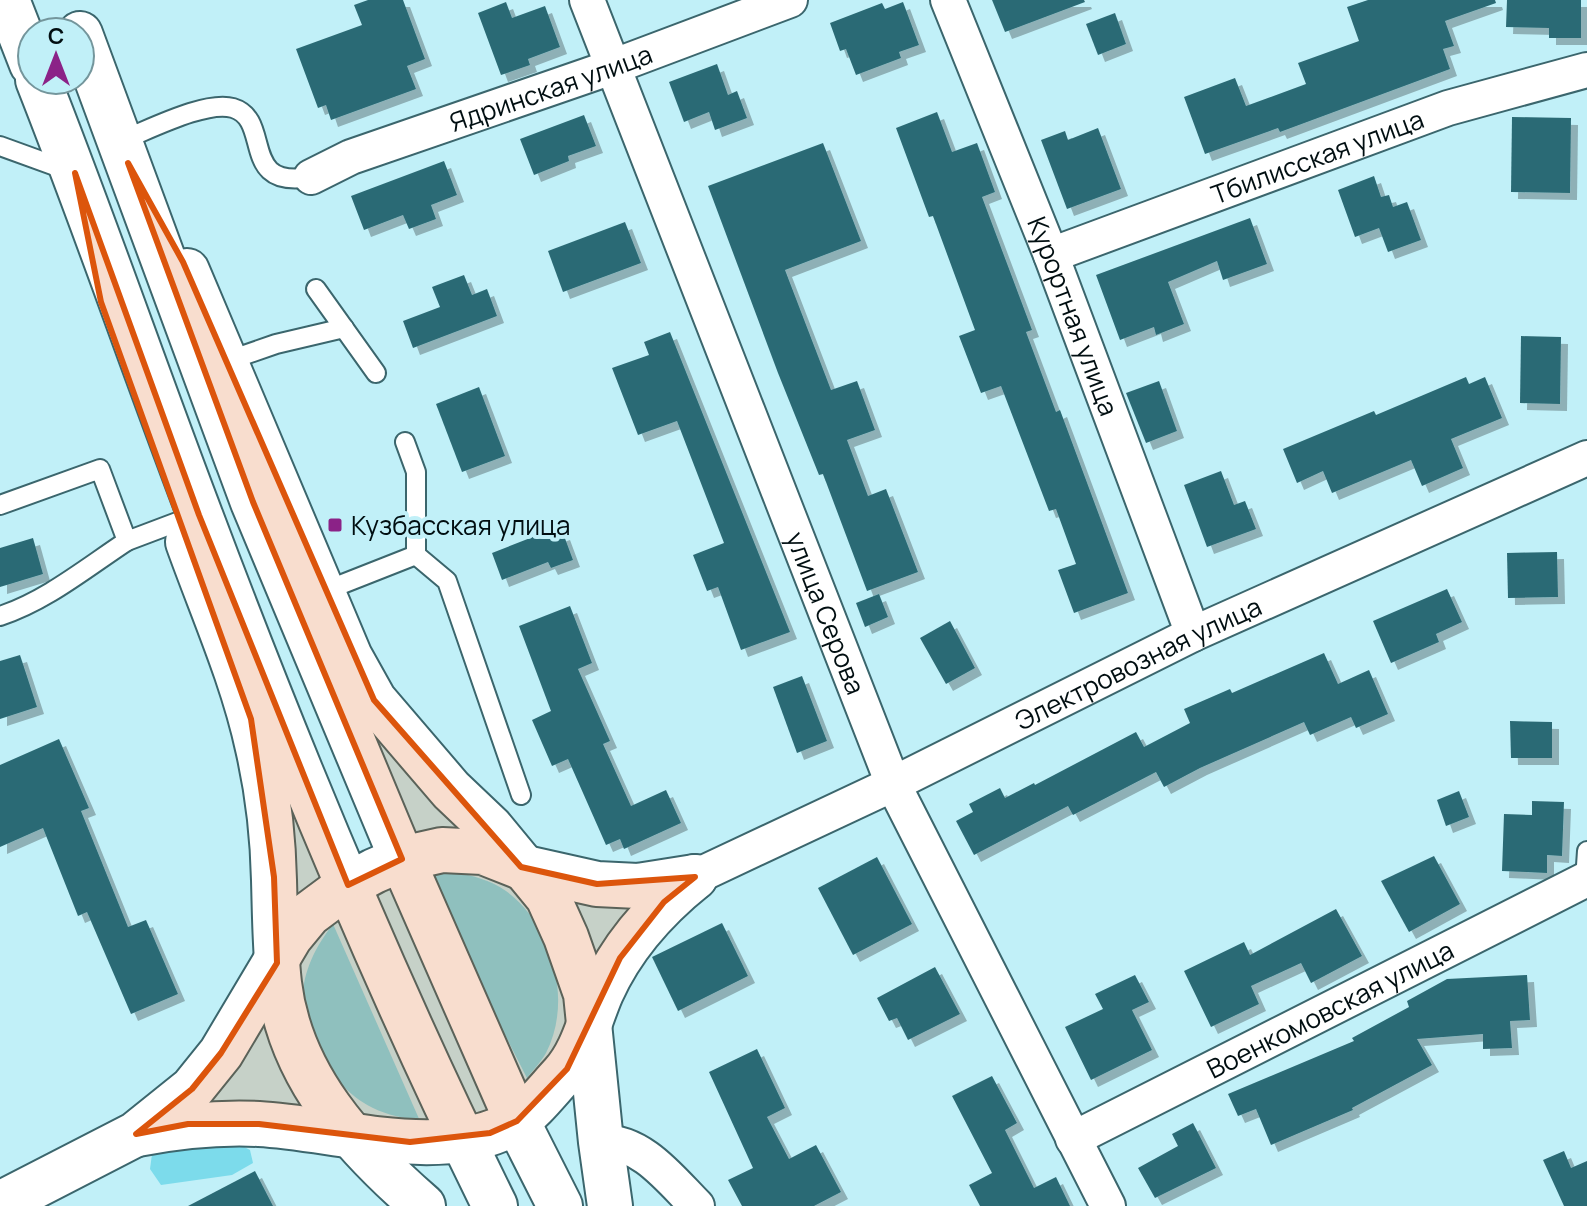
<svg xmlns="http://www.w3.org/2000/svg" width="1587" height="1206" viewBox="0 0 1587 1206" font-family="Manrope,sans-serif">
  <defs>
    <filter id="shadow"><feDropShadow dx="7" dy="7" stdDeviation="0" flood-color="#0004"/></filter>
  </defs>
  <rect width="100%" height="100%" fill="#c1f0f8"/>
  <g fill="#7cdbeb">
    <path d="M 454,872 C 473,876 491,880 506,891 C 553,925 573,1001 546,1053 C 541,1062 533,1070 527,1078 L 472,970 L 428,873 Z"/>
    <path d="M 333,924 L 420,1121 C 404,1118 387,1115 373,1108 C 347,1095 331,1075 320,1050 C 315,1039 308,1027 305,1016 C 297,982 313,950 333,924 Z"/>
    <polygon points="229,1139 250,1150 253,1163 232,1175 161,1185 150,1169 152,1154"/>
  </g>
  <g fill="#2c6b75" filter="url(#shadow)">
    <polygon points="368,0 403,0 425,59 407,66 416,89 331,120 326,105 318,108 296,49 362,25 354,5"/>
    <polygon points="992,0 1084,0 1085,2 1005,32"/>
    <polygon points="1368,0 1495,0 1496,3 1445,21 1454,46 1443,49 1450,69 1280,132 1278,128 1205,154 1184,97 1235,78 1246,106 1306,84 1298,63 1359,41 1347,7"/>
    <polygon points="1507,0 1581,0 1581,38 1549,38 1549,28 1506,27"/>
    <polygon points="506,2 512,18 545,6 560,47 528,59 530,65 501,75 478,13"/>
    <polygon points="903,2 919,45 899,52 901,58 856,75 846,49 840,51 830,23 882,3 885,9"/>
    <polygon points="1115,13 1126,44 1098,55 1086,24"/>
    <polygon points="717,64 728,95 737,91 747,118 715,130 709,112 684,122 669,82"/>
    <polygon points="937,112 952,152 977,143 995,192 982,197 1032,330 1026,332 1056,412 1060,410 1128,593 1074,613 1058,570 1076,564 1056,509 1049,511 1001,386 981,393 959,336 975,330 933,216 929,217 896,128"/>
    <polygon points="584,115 596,146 568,156 569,161 534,175 520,139"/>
    <polygon points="1512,117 1571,118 1570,193 1511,192"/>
    <polygon points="1098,128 1121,189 1067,209 1041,140 1065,131 1068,140"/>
    <polygon points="823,143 861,241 785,270 831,390 857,381 875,430 847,440 868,496 886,489 918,572 867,591 823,474 819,475 778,373 708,186"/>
    <polygon points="444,161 457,195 431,205 436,219 409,229 403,215 364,230 351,196"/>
    <polygon points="1374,176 1381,197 1389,195 1393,207 1407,202 1421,240 1388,252 1379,228 1355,237 1338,190"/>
    <polygon points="1250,218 1267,264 1223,280 1217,261 1168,282 1184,324 1156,335 1154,327 1120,340 1096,275"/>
    <polygon points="625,222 641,263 563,292 548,251"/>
    <polygon points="464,275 472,295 487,289 497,316 413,348 403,321 440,307 432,287"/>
    <polygon points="670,332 790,632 741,650 718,587 707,591 693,555 724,543 677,421 638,435 612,368 649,355 644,342"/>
    <polygon points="1521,336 1561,337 1560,404 1520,403"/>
    <polygon points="1466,377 1469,384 1485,377 1502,418 1451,439 1463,468 1422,486 1411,460 1332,493 1323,471 1297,483 1283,449 1374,411 1376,415"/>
    <polygon points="1159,381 1177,431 1146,443 1126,393"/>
    <polygon points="479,387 505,456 462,472 436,404"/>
    <polygon points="1221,471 1234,505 1245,501 1256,529 1207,547 1184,485"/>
    <polygon points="543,533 545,539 563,533 573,560 551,568 548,562 502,580 492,553"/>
    <polygon points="33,538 43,574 0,587 0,548"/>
    <polygon points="1557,552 1558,597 1508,598 1507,553"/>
    <polygon points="1447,589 1462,622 1436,634 1439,642 1391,663 1373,621"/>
    <polygon points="879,594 888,617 865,627 856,603"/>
    <polygon points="570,606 592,663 578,669 610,741 603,744 631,806 666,790 681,823 624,849 620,839 606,845 568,759 552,766 532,720 551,711 519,626"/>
    <polygon points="950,621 975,668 946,684 920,638"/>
    <polygon points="1324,653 1338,684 1369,670 1388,714 1356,728 1351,717 1310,735 1304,722 1200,768 1164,787 1156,772 1073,815 1068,806 974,855 956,821 973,812 969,804 1000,788 1005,798 1034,783 1035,785 1136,732 1144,747 1190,723 1184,709 1230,689 1232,693"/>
    <polygon points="20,655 37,707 0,719 0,661"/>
    <polygon points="802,676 827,741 797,753 773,687"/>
    <polygon points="1510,721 1552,722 1552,758 1511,758"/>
    <polygon points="59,739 89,808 81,811 128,927 146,920 178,994 131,1014 87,912 78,916 43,828 0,847 0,765"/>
    <polygon points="1459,791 1469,817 1446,826 1437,800"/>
    <polygon points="1532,801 1564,802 1562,856 1547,855 1547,873 1502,871 1504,814 1532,815"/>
    <polygon points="1434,856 1460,904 1409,932 1381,881"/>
    <polygon points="877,857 912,924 853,955 818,888"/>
    <polygon points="1336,909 1362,956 1311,983 1301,963 1251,986 1259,1004 1211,1027 1184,971 1244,942 1250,955"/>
    <polygon points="722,923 748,976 678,1011 652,957"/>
    <polygon points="935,967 960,1014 908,1040 897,1018 889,1021 877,998"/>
    <polygon points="1135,975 1149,1002 1132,1010 1152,1050 1091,1080 1065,1027 1103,1009 1095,994"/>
    <polygon points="1527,975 1530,1020 1510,1021 1512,1048 1483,1049 1483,1034 1417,1039 1432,1065 1352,1108 1353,1110 1271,1145 1256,1109 1238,1116 1228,1094 1354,1041 1352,1038 1409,1007 1407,1001 1447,979"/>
    <polygon points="757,1049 785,1108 767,1117 789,1159 816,1145 841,1192 814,1206 742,1206 728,1180 753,1168 709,1072"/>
    <polygon points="992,1076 1017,1123 1005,1130 1034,1188 1056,1177 1070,1206 980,1206 969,1185 992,1173 952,1096"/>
    <polygon points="1193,1123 1216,1168 1155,1198 1138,1168 1178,1146 1172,1134"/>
    <polygon points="1564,1151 1571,1168 1587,1161 1587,1206 1564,1206 1543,1160"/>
    <polygon points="255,1171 273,1206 188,1206"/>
  </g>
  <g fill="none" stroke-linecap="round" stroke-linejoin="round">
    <defs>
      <g id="lane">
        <path d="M 120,141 C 147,131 205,100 233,108 C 273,120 238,190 311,177"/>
        <polyline points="0,146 69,171"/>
        <polyline points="316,289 376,373"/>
        <polyline points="227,361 276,344 344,328"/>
        <polyline points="405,442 416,472 416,555 447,581 521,795"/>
        <polyline points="0,505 100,469 127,541 180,521 198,534"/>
        <polyline points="322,592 416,555"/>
        <path d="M 0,616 C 46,601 86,568 127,541"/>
        <polyline points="1585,880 1587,851"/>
      </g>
      <g id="street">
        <path id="s1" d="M 587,0 L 893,784 L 1108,1206"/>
        <path id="s2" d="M 948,0 L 1051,255 L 1193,634"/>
        <path id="s3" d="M 311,177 L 351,157 L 612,67 L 790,0"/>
        <path id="s4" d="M 1051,255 L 1448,108 L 1587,70"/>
        <path id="s5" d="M 695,877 L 893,784 L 1193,634 L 1587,458"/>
        <path id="s6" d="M 1073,1139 L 1587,879"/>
        <path d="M 601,1142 C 642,1141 670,1179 697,1206"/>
      </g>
      <g id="secondary">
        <polyline points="187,271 350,657 374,700 451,790 491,828 548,897 566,937 586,994 601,1142 610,1206"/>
        <path d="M 188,542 C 212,609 243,678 258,748 C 268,791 273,837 274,880 C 275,914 275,949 279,983 C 290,1077 355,1147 423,1206"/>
        <path d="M 138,1134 C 179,1126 217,1122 259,1124 C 336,1128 444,1164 515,1122 C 532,1111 548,1090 562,1075 C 583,1052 589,1021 601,993 C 622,946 655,909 695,877"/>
        <polyline points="0,1204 136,1134 192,1089 221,1053 290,937 309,914 348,885 374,871 402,859 442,850 483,852 521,867 597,884 638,886 695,877"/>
      </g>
      <g id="primary">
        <polyline points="7,0 32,64"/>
        <polyline points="80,34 253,502 402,859 517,1121 560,1206"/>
        <path d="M 38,80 C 95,224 145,371 200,515 C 288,749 384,982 495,1206"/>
      </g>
    </defs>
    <use href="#lane" stroke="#3b666d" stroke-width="22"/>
    <use href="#street" stroke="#3b666d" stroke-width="38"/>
    <use href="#secondary" stroke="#3b666d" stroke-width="48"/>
    <use href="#primary" stroke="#3b666d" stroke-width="48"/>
    <use href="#lane" stroke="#fff" stroke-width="18"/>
    <use href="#street" stroke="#fff" stroke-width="34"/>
    <use href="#secondary" stroke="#fff" stroke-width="44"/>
    <use href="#primary" stroke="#fff" stroke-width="44"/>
  </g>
  <path fill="#dc550c" fill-opacity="0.2" stroke="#dc550c" stroke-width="6" stroke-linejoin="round" d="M 128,163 L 183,262 L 374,700 L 521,867 L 597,884 L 695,877 L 664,902 L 620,958 L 567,1069 L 517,1121 L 490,1133 L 410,1142 L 259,1124 L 188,1124 L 136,1134 L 192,1089 L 221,1053 L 277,963 L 274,877 L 251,719 L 101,302 L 75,173 L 199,515 L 348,885 L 402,859 L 253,502 Z"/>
  <rect fill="#8b2287" stroke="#c1f0f8" stroke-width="3" x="327" y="517" width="16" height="16" rx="4"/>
  <g text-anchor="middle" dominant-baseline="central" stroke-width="8" stroke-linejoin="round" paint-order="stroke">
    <g font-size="26" fill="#010e11" stroke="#c1f0f8">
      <text stroke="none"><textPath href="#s3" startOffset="256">Ядринская улица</textPath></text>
      <text stroke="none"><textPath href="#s4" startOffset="284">Тбилисская улица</textPath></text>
      <text stroke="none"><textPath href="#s2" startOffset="340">Курортная улица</textPath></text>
      <text stroke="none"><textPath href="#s1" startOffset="658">улица Серова</textPath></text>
      <text stroke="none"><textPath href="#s5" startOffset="492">Электровозная улица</textPath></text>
      <text stroke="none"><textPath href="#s6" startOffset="288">Военкомовская улица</textPath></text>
    </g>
    <g font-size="26" fill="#010e11" stroke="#c1f0f8" text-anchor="start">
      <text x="351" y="525">Кузбасская улица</text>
    </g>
  </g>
  <g transform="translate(56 56)"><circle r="38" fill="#c1f0f8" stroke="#74969c" stroke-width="2"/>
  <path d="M0-6L14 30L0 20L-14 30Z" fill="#8b2287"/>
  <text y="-12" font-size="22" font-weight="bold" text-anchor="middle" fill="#010e11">С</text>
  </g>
</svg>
